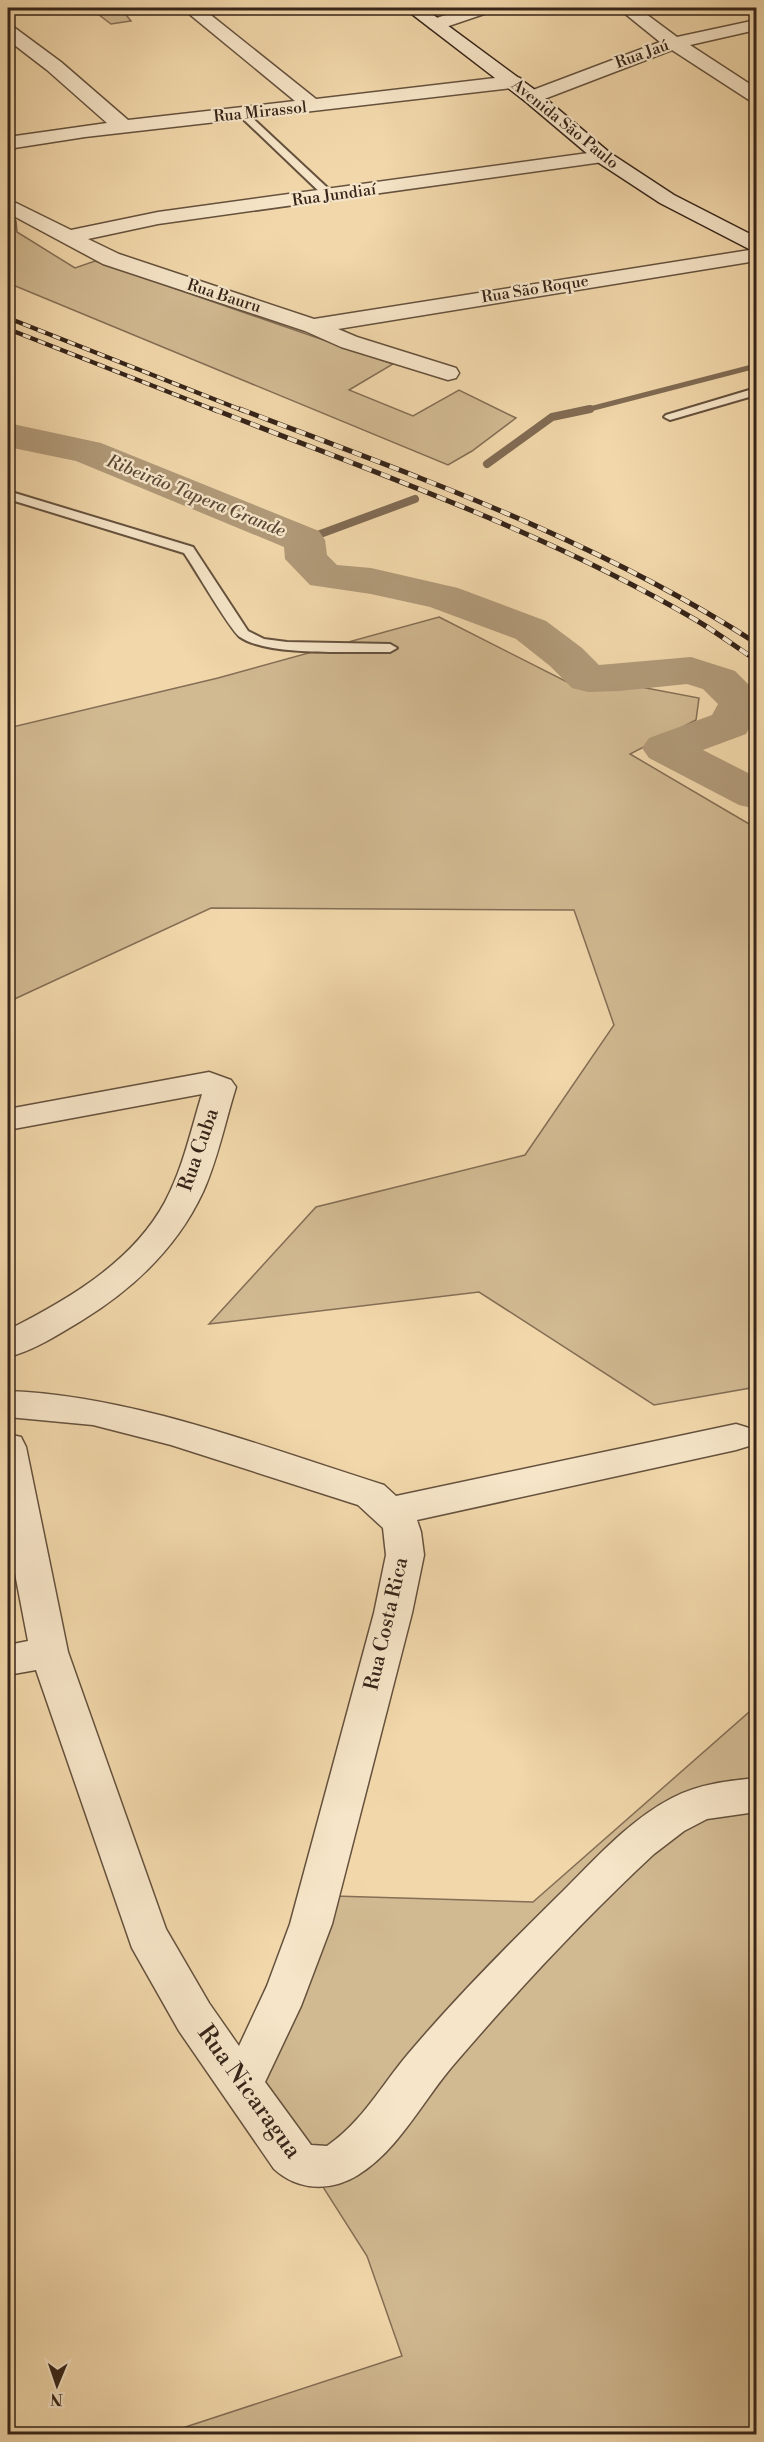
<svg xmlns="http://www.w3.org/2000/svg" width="764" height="2442" viewBox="0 0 764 2442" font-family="'Libre Bodoni',serif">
  <rect width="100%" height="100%" fill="#f1d7aa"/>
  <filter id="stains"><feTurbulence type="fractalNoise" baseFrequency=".00333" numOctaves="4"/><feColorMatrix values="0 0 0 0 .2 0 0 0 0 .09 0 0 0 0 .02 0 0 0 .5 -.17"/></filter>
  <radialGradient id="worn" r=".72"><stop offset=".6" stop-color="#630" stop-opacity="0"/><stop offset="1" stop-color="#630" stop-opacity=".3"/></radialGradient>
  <g fill="#d1b991" stroke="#846e55" stroke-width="1.5">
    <polygon points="90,8 139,8 123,11 131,21 111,24"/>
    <polygon points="8,216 16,221 17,232 75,268 95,261 393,364 349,390 413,416 459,390 516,418 472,451 448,465 8,283"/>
    <polygon points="439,617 581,689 625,684 699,698 696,720 630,754 756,828 756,1387 654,1405 479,1292 209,1324 316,1207 525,1155 614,1025 574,910 211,908 8,1002 8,728 218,678"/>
    <polygon points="756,1706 756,2434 164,2434 402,2356 367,2256 251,2074 334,1896 533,1902"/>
  </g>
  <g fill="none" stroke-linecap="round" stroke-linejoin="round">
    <polyline stroke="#806b53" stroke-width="5" points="582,411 756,366"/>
    <g stroke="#806b53" stroke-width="8">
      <polyline points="487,464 552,417 590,409"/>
      <polyline points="304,540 415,499"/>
    </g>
    <polygon fill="#b19a79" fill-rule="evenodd" points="8,423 101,443 319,531 325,540 327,555 337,565 371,568 458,588 546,621 582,648 599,665 691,657 735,671 756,692 756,716 746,734 703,750 756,777 756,809 739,805 649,758 642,748 649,738 712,715 718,704 703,689 687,684 619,691 588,692 572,688 550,666 516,639 430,607 371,594 310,585 285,559 284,547 76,461 8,447"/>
    <defs>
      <g id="service">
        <polygon points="240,112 246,112 334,194 334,198 326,198 240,116"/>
        <polygon points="756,388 756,395 670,420 664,417 666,415"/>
        <path d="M 8,491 L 193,547 L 248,631 L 264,639 L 287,642 L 390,644 L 397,648 L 390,652 C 353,651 269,657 240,637 C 230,630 194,567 184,553 L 8,499 Z"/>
      </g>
      <g id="minor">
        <polygon points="182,8 202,8 316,99 513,76 520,78 523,82 520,86 513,88 85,137 8,149 8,137 107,123 47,70 8,40 8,26 15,28 61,62 128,120 295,101"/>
        <polygon points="468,8 493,8 490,12 437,30 430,28 428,24 430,20"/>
        <polygon points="618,8 638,8 677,37 756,20 756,30 690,45 756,88 756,102 749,100 672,50 539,101 525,101 522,97 525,93 660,42"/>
        <polygon points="603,151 610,153 613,157 610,161 158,224 88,239 119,254 314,319 756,249 756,261 338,329 357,337 456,368 459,373 456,378 448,380 341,347 305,331 103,264 8,213 8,199 71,230 158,212"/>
        <path d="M 209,1072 L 231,1080 L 236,1087 C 225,1122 218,1159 203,1192 C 177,1248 133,1289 81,1321 C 59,1334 33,1351 8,1357 L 8,1330 C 67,1300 132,1263 165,1202 C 183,1168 191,1130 202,1094 L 8,1130 L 8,1109 Z"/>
        <path d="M 8,1391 C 135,1396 263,1447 384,1485 L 396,1496 L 736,1424 L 749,1428 L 754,1437 L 749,1446 L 736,1450 L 417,1520 L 421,1532 L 424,1555 L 412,1613 L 332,1924 L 301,2006 L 265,2082 L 311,2145 L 327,2146 C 362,2122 381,2086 408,2054 C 457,1996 511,1942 565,1889 C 598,1856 630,1820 672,1798 C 698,1784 727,1781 756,1778 L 756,1812 L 707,1819 L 684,1831 L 654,1854 C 584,1919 518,1990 456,2062 C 424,2098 400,2149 358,2175 C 331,2192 298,2191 274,2169 L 179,2031 L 132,1948 L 36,1670 L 8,1675 L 8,1645 L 28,1641 L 8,1537 L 8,1434 L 21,1437 L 26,1447 L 68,1652 L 166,1929 L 209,2003 L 239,2046 L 267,1986 L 290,1924 L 374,1613 L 386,1555 L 383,1528 L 358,1505 L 171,1445 L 93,1425 L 8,1417 Z"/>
      </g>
      <polygon id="secondary" points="404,8 424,8 539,93 610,153 674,195 756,237 756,251 749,249 660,203 596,161 525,101"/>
    </defs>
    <use href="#service" stroke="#65513d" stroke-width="4"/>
    <use href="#minor" stroke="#65513d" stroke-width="3"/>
    <use href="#secondary" stroke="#362419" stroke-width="3"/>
    <use href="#service" fill="#f6e5c8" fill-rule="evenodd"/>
    <use href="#minor" fill="#f6e5c8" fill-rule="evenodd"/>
    <use href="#secondary" fill="#f6e5c8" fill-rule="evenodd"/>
    <defs>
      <g id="rail-far1">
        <polyline points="8,318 244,411"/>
        <polyline points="8,329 217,411"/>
      </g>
      <g id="rail">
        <path d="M 213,409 C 376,473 544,531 696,620 C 716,632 736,647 756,660"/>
        <path d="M 240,409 C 417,477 596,539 756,643"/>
      </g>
    </defs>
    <use href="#rail-far1" stroke="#362419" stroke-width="4.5"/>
    <use href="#rail" stroke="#362419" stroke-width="5"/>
    <use href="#rail-far1" stroke="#f6e5c8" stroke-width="3" stroke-dasharray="8" stroke-linecap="butt"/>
    <use href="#rail" stroke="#f6e5c8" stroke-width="4" stroke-dasharray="10" stroke-linecap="butt"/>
  </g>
  <g text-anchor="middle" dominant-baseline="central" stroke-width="4.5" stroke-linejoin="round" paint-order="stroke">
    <g font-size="16" fill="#362419" stroke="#f6e5c8">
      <text transform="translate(642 54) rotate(-20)">Rua Jaú</text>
      <text transform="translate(260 112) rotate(-6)">Rua Mirassol</text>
      <text transform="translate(565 124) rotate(39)">Avenida São Paulo</text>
      <text transform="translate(334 195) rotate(-8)">Rua Jundiaí</text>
      <text transform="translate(535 289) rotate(-9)">Rua São Roque</text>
      <text transform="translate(224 296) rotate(18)">Rua Bauru</text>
    </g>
    <g font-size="18" font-style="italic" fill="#5b4736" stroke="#f6e5c8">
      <text transform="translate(196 496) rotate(22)">Ribeirão Tapera Grande</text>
    </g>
    <g font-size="20" fill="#362419" stroke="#f6e5c8">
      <text transform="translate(199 1150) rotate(-71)">Rua Cuba</text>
      <text transform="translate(387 1624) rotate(-77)">Rua Costa Rica</text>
    </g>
    <g font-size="24" fill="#362419" stroke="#f6e5c8">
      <text transform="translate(249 2092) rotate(54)">Rua Nicaragua</text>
    </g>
  </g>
  <rect width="764" height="2442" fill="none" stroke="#f1d7aa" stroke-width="30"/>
  <rect x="9" y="9" width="746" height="2424" fill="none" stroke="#362419" stroke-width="3"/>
  <rect x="15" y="15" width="734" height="2412" fill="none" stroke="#362419" stroke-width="1.5"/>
  <g transform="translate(57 2385) rotate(182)" stroke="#f6e5c8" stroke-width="4.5" paint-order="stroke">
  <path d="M0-4.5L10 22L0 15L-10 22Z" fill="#362419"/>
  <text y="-9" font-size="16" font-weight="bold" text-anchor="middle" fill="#362419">N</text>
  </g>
  <rect width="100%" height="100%" filter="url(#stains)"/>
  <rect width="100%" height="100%" fill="url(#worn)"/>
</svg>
